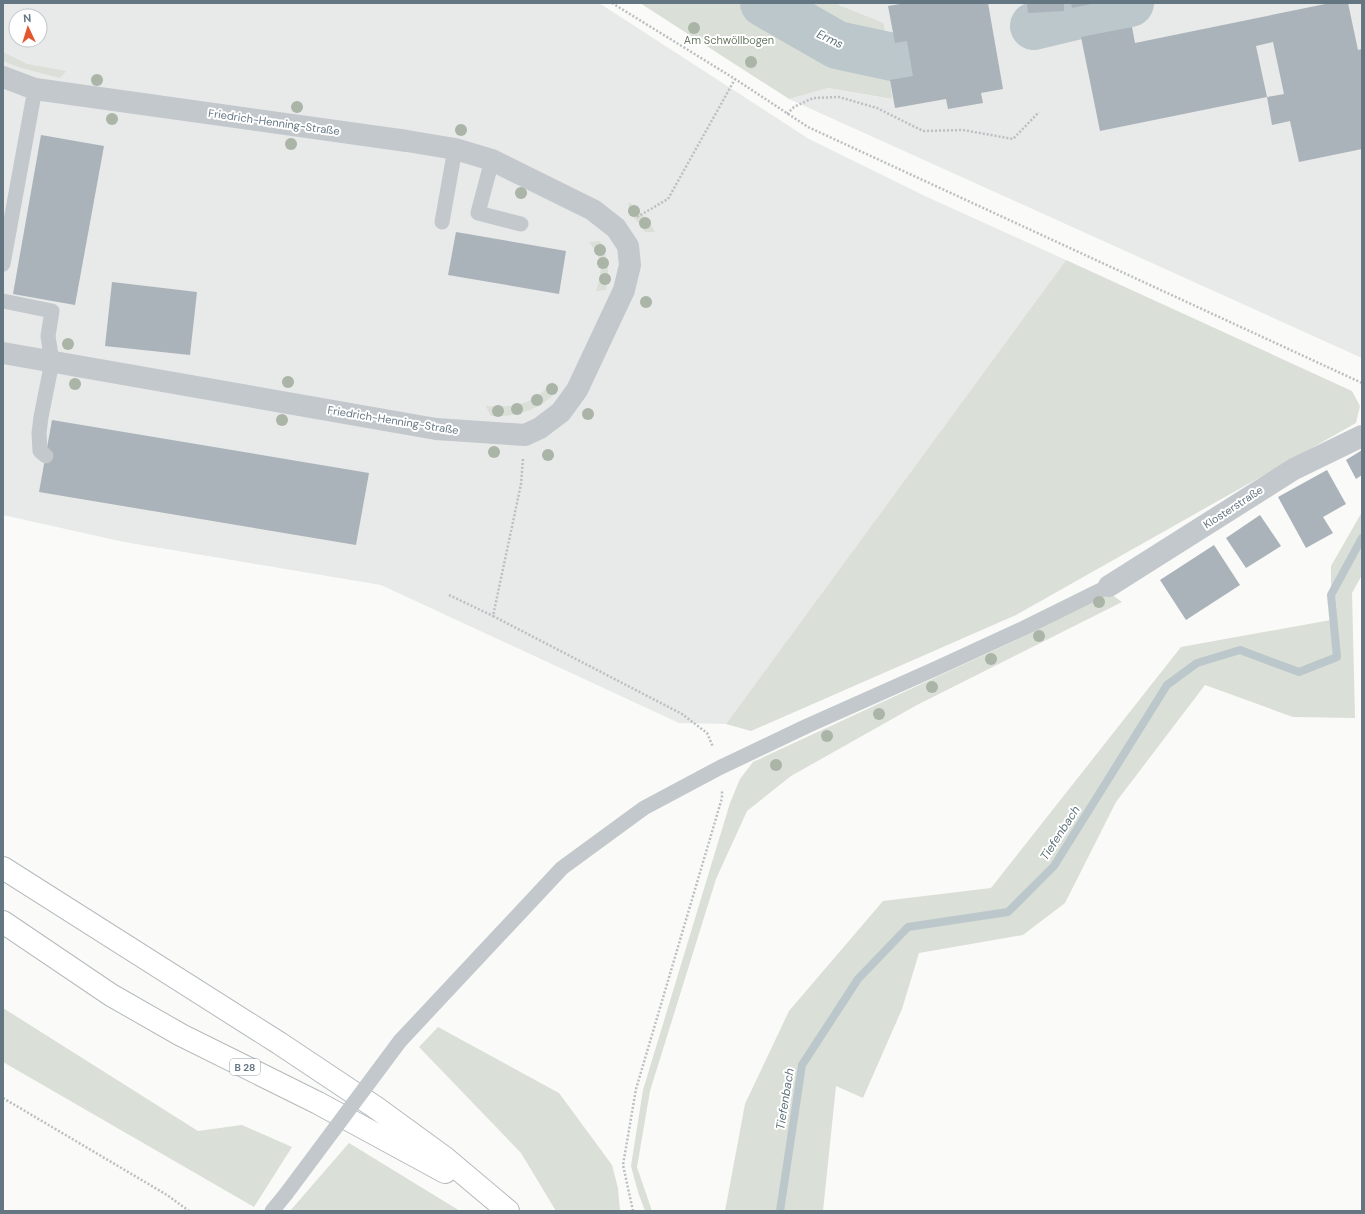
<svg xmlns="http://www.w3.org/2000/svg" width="1365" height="1214" viewBox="0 0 1365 1214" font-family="'DM Sans',sans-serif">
  <rect width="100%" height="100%" fill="#fafaf8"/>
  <g fill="#e8e9e9" fill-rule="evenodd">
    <path d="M 3,3 L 599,3 L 809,139 L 925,196 L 1066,260 L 726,724 L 679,723 L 381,585 L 124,542 L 3,515 ZM 16,16 L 40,16 L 40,40 L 16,40 Z"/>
    <polygon points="834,3 1362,3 1362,358 789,99 828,88 891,99 884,23"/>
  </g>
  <g fill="#dadfd7">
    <polygon points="640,3 834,3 884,23 892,99 828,88 789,99"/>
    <polygon points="3,52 27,64 66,71 60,78 21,68 3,61"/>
    <polygon points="629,202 648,220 655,232 645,232 640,224 628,212"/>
    <path d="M 600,241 C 608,257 610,272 606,290 L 596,291 C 603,270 603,259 589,242 Z"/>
    <polygon points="1066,260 1352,391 1360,406 1356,423 1016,615 751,731 726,724"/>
    <path d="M 553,382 L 558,390 C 540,410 517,417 491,416 L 486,406 C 517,407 530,406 553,382 Z"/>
    <polygon points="1362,512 1362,575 1352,593 1355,718 1293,717 1205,685 1116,802 1065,903 1023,935 919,953 902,1009 863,1098 836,1086 823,1211 725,1211 745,1104 789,1011 883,901 991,888 1181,647 1331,620 1331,566"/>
    <polygon points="1108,592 1122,602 917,705 791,776 747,811 716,879 650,1091 637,1167 652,1211 645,1211 638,1192 631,1166 643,1090 730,803 740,779 753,762 1027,635"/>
    <polygon points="3,1008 198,1131 242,1125 292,1147 254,1207 3,1062"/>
    <polygon points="438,1027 559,1093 612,1165 618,1188 620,1211 556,1211 521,1153 419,1047"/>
    <polygon points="349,1143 460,1211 290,1211"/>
  </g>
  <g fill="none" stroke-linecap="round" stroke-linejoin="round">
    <polyline stroke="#bbc7cb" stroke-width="8" points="780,1211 802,1065 858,979 908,927 1008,912 1054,866 1167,685 1197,663 1240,650 1299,672 1337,657 1331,595 1362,538"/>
    <g stroke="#bbc7cb" stroke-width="48">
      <polyline points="764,3 837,45 902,59"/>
      <polyline points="1034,26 1130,3"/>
    </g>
  </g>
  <g fill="#aab3b9">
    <polygon points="906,3 988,3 1003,89 981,93 983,103 948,109 946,99 895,108 890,80 913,76 907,41 895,43 888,6"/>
    <polygon points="1027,3 1064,3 1064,11 1028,13"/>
    <polygon points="1071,3 1091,3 1091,4 1072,8"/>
    <polygon points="1330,3 1348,3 1358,50 1362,49 1362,149 1299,162 1290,121 1272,125 1267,97 1284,94 1273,42 1256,46 1267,97 1100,131 1081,37 1132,27 1135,43"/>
    <polygon points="41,135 104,146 75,305 13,294"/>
    <polygon points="456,232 566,251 559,294 448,275"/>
    <polygon points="112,282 197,292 190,355 105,346"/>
    <polygon points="52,420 369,473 356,545 39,492"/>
    <polygon points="1362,450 1362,475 1356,479 1346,460"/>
    <polygon points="1327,470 1346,504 1323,517 1333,533 1306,548 1278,497"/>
    <polygon points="1260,515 1281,546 1246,568 1226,538"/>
    <polygon points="1214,545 1240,585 1186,620 1160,580"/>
  </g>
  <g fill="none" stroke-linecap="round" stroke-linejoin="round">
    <defs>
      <g id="primary">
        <polyline points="3,868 279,1043 375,1107 445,1158 508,1211"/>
        <polyline points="3,922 111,995 181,1035 318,1103 445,1172"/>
      </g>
    </defs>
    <use href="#primary" stroke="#b5babe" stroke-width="24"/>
    <g stroke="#bbbfc2" stroke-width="2.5" stroke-dasharray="2 2" stroke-linecap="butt">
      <polyline points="612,3 735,79 808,127 1362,383"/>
      <polyline points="787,114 794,107 813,98 839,97 877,108 923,131 963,130 1013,139 1039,112"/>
      <polyline points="637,217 668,199 735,79"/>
      <polyline points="523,459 521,484 493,616 682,714 707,733 713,747"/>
      <polyline points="449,595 493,616"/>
      <polyline points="3,1098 167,1195 189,1211"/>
      <polyline points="633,1211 623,1165 636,1089 722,798 722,790"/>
    </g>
    <g stroke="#c3c8cc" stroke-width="15">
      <polyline points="492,160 478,213 521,224"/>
      <polyline points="442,222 455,149"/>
      <polyline points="3,264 35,89"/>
      <polyline points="3,301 52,311 48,336 52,362 41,417 39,433 40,451 46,456"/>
      <polyline points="400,1041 562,868 644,808 721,767 807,726 937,668 1024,628 1109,586"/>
      <polyline points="272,1211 286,1194"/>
    </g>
    <g stroke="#c3c8cc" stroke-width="22">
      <polyline points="3,77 35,89 407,141 455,149 492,160 593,210 616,228 628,246 630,265 624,290 577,390 561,412 540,428 525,435 436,429 3,353"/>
      <polyline points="1109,586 1294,469 1362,436"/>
    </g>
    <use href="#primary" stroke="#fff" stroke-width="22"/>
    <polyline stroke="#c3c8cc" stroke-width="15" points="286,1194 400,1041"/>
  </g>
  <g fill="#aab4a7">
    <circle cx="694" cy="28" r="6"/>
    <circle cx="751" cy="62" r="6"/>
    <circle cx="97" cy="80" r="6"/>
    <circle cx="297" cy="107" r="6"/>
    <circle cx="112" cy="119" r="6"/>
    <circle cx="461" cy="130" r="6"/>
    <circle cx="291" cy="144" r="6"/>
    <circle cx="521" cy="193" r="6"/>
    <circle cx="634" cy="211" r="6"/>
    <circle cx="645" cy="223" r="6"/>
    <circle cx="600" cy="250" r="6"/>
    <circle cx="603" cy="263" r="6"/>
    <circle cx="605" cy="279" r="6"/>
    <circle cx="646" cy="302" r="6"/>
    <circle cx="68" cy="344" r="6"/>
    <circle cx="288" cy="382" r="6"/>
    <circle cx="75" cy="384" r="6"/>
    <circle cx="552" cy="389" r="6"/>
    <circle cx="537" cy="400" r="6"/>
    <circle cx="517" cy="409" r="6"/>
    <circle cx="498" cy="411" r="6"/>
    <circle cx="588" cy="414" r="6"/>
    <circle cx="282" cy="420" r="6"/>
    <circle cx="494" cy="452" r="6"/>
    <circle cx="548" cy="455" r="6"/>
    <circle cx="1099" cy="602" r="6"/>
    <circle cx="1039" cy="636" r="6"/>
    <circle cx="991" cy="659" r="6"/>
    <circle cx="932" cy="687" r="6"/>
    <circle cx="879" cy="714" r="6"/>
    <circle cx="827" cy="736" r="6"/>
    <circle cx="776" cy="765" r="6"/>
  </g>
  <g text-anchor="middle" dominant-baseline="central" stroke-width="4" stroke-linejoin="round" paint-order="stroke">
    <rect fill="#fff" stroke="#939fa8" stroke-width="1" x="230" y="1059" width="30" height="16" rx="3"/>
    <g font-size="10" font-weight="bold" fill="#657683">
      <text x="245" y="1067">B 28</text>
    </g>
    <g font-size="11" fill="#687a64" stroke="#fff">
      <text x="729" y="40">Am Schwöllbogen</text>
    </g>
    <g font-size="11" fill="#657683" stroke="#fff">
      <text transform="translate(274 122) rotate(8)">Friedrich-Henning-Straße</text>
      <text transform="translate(393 420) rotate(9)">Friedrich-Henning-Straße</text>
      <text transform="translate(1233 507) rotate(-33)">Klosterstraße</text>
    </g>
    <g font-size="12" font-style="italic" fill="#60757c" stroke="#fff">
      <text transform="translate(830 39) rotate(25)">Erms</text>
      <text transform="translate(1060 833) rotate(-57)">Tiefenbach</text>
      <text transform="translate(785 1099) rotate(-81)">Tiefenbach</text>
    </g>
  </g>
  <rect width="1365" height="1214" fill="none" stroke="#657683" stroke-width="8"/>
  <g transform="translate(28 28) rotate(356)"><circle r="19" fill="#ffffff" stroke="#c1c8cd"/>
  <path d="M0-3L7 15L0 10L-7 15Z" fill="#e4572e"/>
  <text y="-6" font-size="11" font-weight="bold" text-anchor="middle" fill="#657683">N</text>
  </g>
</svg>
